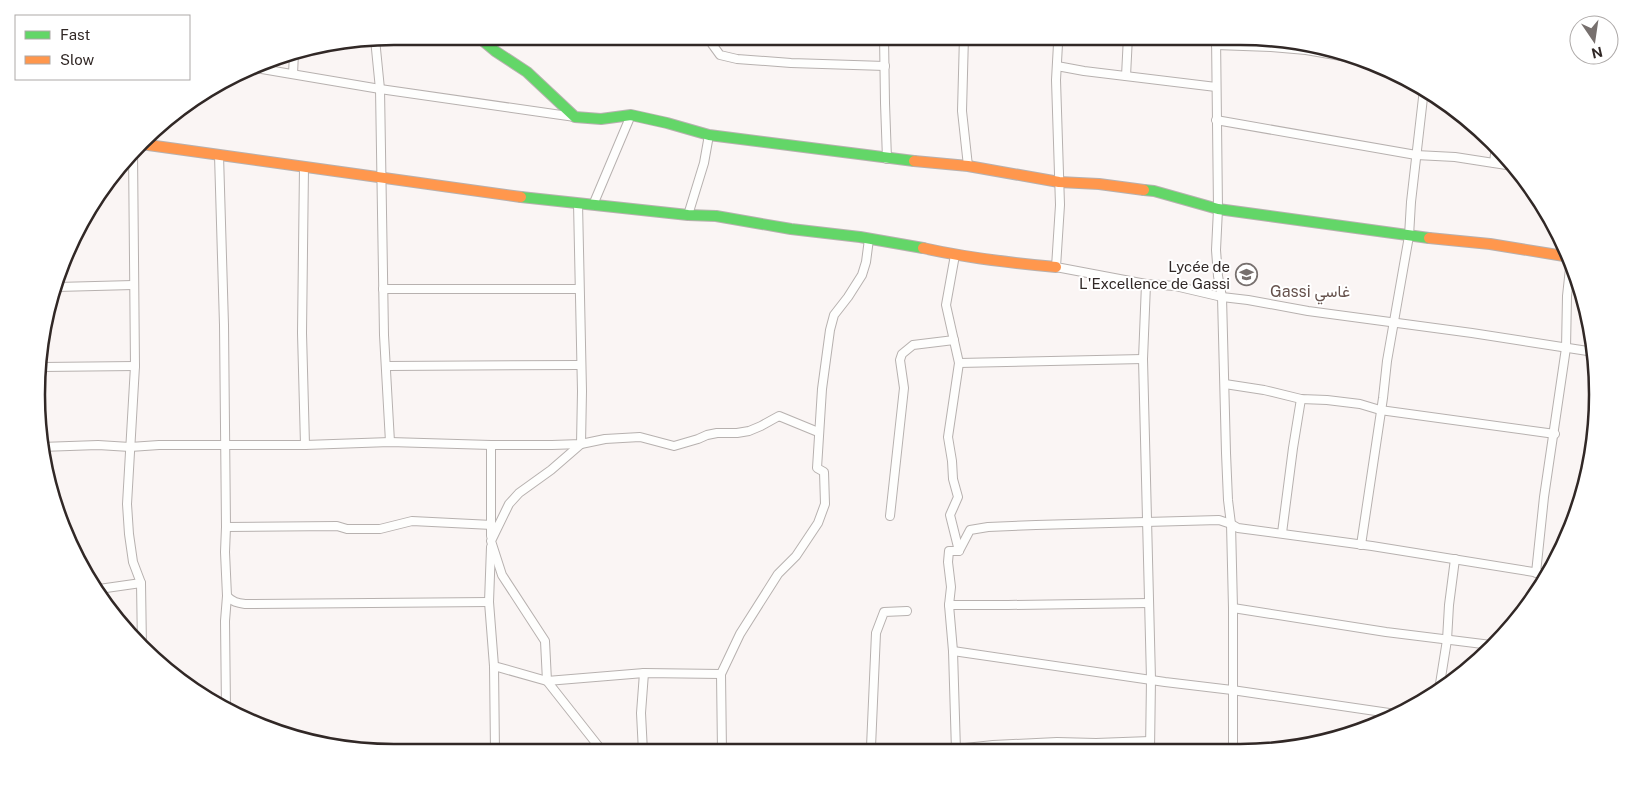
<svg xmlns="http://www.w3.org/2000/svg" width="1634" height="789" viewBox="0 0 1634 789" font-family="'Public Sans',Vazirmatn,sans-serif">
  <rect width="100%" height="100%" fill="#faf5f4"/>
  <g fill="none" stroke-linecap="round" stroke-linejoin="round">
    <defs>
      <g id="street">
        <polyline points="712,36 712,44 720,55 737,59 791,63 885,66"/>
        <polyline points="884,36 885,103 887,159"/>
        <polyline points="964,36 962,111 968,166"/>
        <polyline points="1057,36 1058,44 1056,80 1060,205 1056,267 1146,284 1175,286 1222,297 1248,300 1308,311 1472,333 1594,352"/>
        <polyline points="1216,36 1218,209 1216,250 1218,276 1222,297 1226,453 1228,500 1231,524 1233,608 1233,750"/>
        <polyline points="375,39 380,89 384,335 390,442"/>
        <polyline points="1216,45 1271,47 1306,50 1370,61"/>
        <polyline points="1057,66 1084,71 1216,87"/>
        <polyline points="256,68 380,89 575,117"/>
        <polyline points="293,74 294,53"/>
        <polyline points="1126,76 1128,36"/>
        <polyline points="1216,120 1416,155 1455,157 1513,166"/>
        <polyline points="133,151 135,366 127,504 129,534 133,562 141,583 142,648"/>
        <path d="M 219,155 L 224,325 L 226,527 L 225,552 L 227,596 C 232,602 238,603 245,604 L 489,602"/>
        <polyline points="1494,163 1496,145"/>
        <polyline points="304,167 302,333 305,445"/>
        <polyline points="578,203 582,391 581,444 551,470 519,493 509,504 491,541 502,575 545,641 547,681 603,752"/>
        <polyline points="593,205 631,115"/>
        <polyline points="688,215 704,163 709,135"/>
        <polyline points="955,255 946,305 959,363 948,437 952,461 953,479 958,497 950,515 959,551"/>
        <polyline points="1146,284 1143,359 1151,679 1150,750"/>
        <polyline points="57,287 133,285"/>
        <polyline points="383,289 579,289"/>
        <polyline points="959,363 1143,359"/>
        <polyline points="387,366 580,365"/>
        <polyline points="42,367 135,366"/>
        <polyline points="1225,384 1264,390 1301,399 1327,400 1360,404 1380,410 1555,434"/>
        <polyline points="491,445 491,536"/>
        <polyline points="41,447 98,445 130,447 159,445 305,445 390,442 491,445 552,445 581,444 605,439 640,437 674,446 698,439 707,435 717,433 737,433 749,431 761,426 779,416 818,432"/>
        <polyline points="890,516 904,388 900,360 902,354 913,345 954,340"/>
        <polyline points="226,527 337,526 347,529 380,529 412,521 492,525"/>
        <polyline points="1282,533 1293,448 1301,399"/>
        <polyline points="1361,545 1383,398 1387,361 1409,236 1411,202 1424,89"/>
        <polyline points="491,547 489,602 494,666 495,752"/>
        <polyline points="1536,573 1544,497 1566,348 1567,296 1571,259"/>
        <polyline points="99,589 141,583"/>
        <polyline points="949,605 1008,605 1149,603"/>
        <polyline points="1233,608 1386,632 1491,645"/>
        <polyline points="907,611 884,612 876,633 871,747 882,749 956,749 993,745 1057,742 1096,743 1150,741"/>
        <polyline points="953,651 1165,682 1232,690 1396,714"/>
        <polyline points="494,666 547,681 644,673 721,674"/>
        <polyline points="1439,690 1447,640 1449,605 1455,559"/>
        <polyline points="226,709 225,621 227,596"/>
        <polyline points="956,751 953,651 949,605 951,587 948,562 949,551 959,551 970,530 988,527 1036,525 1219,520 1231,524 1238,528 1372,546 1546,574"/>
        <polyline points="643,752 641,713 644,673"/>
        <polyline points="722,752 721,674 740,634 778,574 796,556 818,523 825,504 824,472 817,468 822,389 830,330 834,315 848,297 862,275 866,262 869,239"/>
      </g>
      <g id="fast">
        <polyline points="477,36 495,51 527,72 575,117 601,119 631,115 667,123 709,135 914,161"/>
        <polyline points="1144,190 1154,191 1218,209 1429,238"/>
        <polyline points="521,197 688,215 716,216 791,229 860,237 923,248"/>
      </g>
      <g id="slow">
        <polyline points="141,144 521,197"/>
        <polyline points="914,161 968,166 1059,182 1099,184 1144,190"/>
        <polyline points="1429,238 1490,244 1570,257"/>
        <path d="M 923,248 C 967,258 1011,263 1056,267"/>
      </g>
    </defs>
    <use href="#street" stroke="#b7b1af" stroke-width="10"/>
    <use href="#fast" stroke="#b7b1af" stroke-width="12"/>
    <use href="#slow" stroke="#b7b1af" stroke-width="12"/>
    <use href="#street" stroke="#fefefd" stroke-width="8"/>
    <use href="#fast" stroke="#63d668" stroke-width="10"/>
    <use href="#slow" stroke="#ff974d" stroke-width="10"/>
  </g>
  <defs>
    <symbol id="school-ring" viewBox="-11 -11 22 22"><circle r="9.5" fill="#fff" stroke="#77706e" stroke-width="1.5"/><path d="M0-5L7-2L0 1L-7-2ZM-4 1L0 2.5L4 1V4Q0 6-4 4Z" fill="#77706e"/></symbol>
  </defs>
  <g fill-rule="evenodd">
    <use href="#school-ring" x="1234" y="262" width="25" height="25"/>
  </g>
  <g text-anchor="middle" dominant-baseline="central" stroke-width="4" stroke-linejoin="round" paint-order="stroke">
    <g font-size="15" fill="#312826" stroke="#fff" text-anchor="end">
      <text x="1230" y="266">Lycée de<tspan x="1230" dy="17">L'Excellence de Gassi</tspan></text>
    </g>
    <g font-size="16" fill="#66524d" stroke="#fff">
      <text x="1310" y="291">Gassi غاسي</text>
    </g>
  </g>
  <path d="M0 0H1634V789H0ZM394 45H1240A349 349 0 0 1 1589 394V395A349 349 0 0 1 1240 744H394A349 349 0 0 1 45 395V394A349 349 0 0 1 394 45Z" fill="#fff" fill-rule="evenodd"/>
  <path fill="none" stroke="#312826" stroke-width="2.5" d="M394 45H1240A349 349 0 0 1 1589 394V395A349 349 0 0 1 1240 744H394A349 349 0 0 1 45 395V394A349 349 0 0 1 394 45Z"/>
  <rect x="15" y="15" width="175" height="65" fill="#ffffff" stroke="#ada9a8"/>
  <rect x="25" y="31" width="25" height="8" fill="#63d668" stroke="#ada9a8"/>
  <text x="60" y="40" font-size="15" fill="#312826">Fast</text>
  <rect x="25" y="56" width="25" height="8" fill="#ff974d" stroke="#ada9a8"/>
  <text x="60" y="65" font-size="15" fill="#312826">Slow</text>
  <g transform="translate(1594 40) rotate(167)"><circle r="24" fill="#ffffff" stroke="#ada9a8"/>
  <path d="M0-4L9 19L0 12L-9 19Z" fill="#77706e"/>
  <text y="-8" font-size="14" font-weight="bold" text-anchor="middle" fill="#312826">N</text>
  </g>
</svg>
